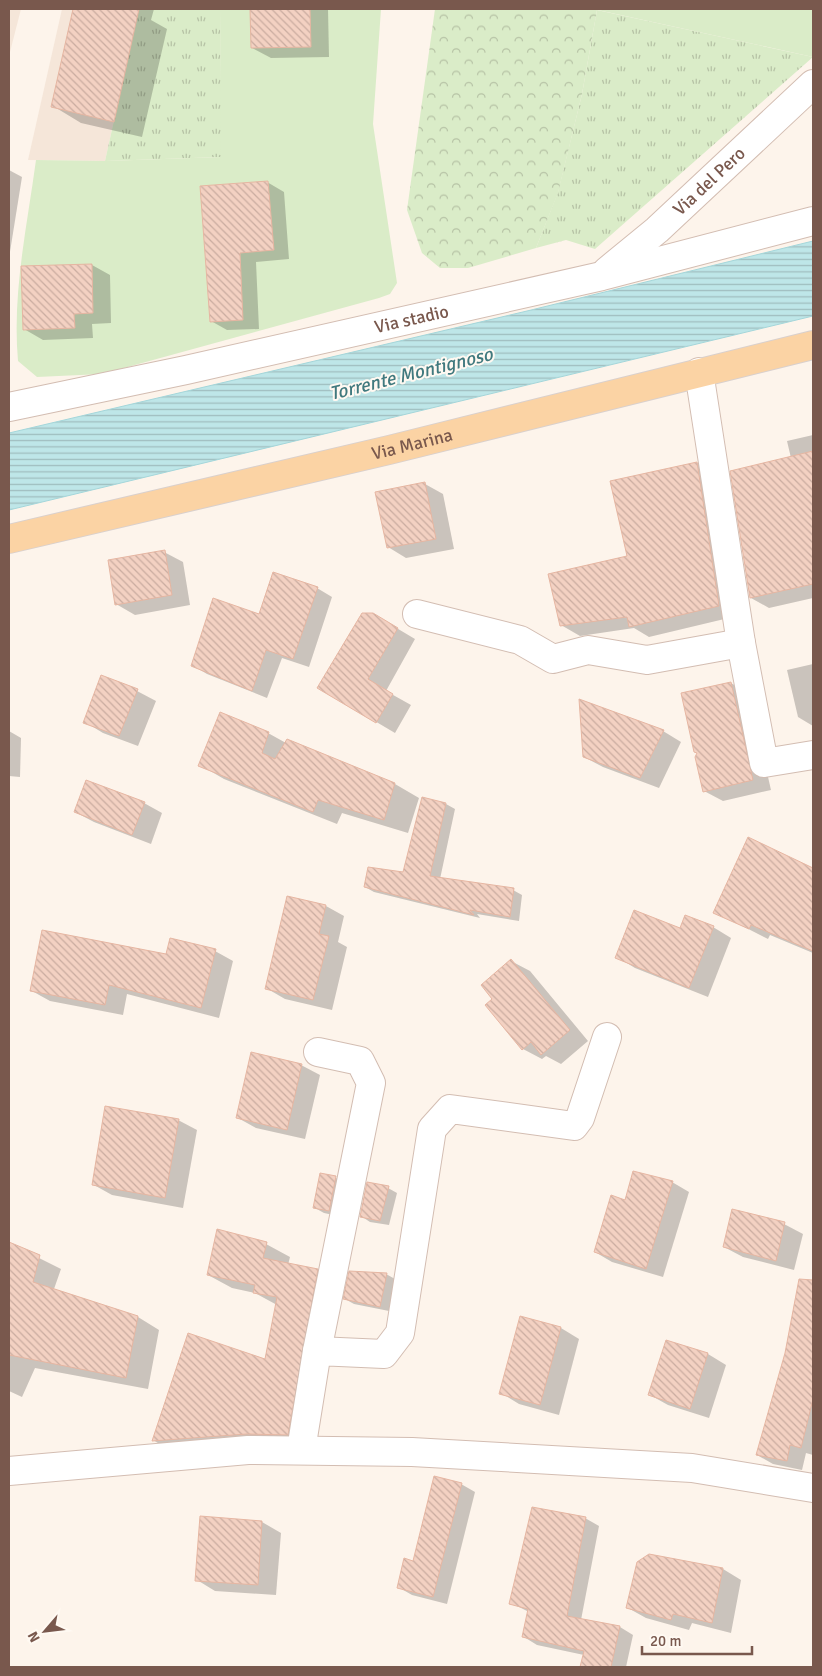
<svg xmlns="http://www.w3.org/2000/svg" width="822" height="1676" viewBox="0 0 822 1676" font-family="Signika,sans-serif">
  <defs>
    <pattern id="grass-tufts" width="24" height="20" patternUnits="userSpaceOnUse" patternTransform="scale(1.25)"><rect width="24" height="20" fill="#daecc8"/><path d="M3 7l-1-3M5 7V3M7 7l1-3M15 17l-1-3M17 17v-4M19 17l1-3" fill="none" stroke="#b6c2a5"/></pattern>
    <pattern id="forest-crowns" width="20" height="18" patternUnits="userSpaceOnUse" patternTransform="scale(1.25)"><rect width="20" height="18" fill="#daecc8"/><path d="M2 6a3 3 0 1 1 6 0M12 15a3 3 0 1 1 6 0" fill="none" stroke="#b6c2a5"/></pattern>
    <pattern id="water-rules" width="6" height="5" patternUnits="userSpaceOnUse" patternTransform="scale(1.25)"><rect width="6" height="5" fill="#bee6e8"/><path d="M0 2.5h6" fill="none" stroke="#9fbdbe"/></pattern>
    <pattern id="building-back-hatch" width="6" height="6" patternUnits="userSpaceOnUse" patternTransform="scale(1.25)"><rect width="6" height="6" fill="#f3d1c2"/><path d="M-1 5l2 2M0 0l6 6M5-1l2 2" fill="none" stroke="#caaca0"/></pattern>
  </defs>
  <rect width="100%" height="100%" fill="#fdf4eb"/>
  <g fill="#f5e6d9">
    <polygon points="9,9 21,9 9,56"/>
    <polygon points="62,9 126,9 138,12 105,161 28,160"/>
  </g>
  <g fill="url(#grass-tufts)">
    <polygon points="126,9 220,9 222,157 105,161 138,12"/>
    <polygon points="597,10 813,57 595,249 566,240 536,248 558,192 582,94"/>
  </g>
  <polygon fill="url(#forest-crowns)" points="435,9 597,10 582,94 558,193 536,248 468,268 440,268 422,253 407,210"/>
  <g fill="#daecc8">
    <path d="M 220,9 L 381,9 L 373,124 L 397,283 L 390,294 L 379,298 L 102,374 L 37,377 L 18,361 C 12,293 27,227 36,160 L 105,161 L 221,157 Z"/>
    <polygon points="593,9 813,9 813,57"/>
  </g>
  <polygon fill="url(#water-rules)" stroke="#a4d6da" points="813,241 813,316 9,510 9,433 527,311"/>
  <g fill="#0003">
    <polygon points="75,9 154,9 151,20 167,29 142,137 81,123 53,106"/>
    <polygon points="251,9 328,9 329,57 271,58 252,48"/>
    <polygon points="9,170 22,177 9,258"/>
    <polygon points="267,182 284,192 289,259 256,262 259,329 227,330 211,321"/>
    <polygon points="92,265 110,275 111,323 92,324 93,338 43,340 24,329"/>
    <polygon points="813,435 813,598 769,608 751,598 791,458 787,441"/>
    <polygon points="697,463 715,474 737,616 649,637 634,628 580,636 561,625 629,557"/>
    <polygon points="425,484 443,494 454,549 406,558 388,547"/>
    <polygon points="164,552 183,562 190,605 135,615 116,604"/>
    <polygon points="317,588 332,597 309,667 282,658 267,698 207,674 192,665 260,615"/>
    <polygon points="373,614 415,639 386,691 411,705 395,733 319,688"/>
    <polygon points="813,664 813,726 798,717 787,670"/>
    <polygon points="731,683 749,694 771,790 723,801 704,791"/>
    <polygon points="137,691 156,701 138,746 103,733 85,722"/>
    <polygon points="9,731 21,738 20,777 9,776"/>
    <polygon points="663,731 681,742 659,788 603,767 584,757"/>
    <polygon points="268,733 286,743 287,741 395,784 419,798 408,833 342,813 337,824 224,779 200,765"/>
    <polygon points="423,798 446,804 455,809 440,879 513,890 522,895 519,921 477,914 480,918 374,892 365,887 404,874"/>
    <polygon points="144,803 162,813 151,844 94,822 75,812"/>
    <polygon points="749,839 813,869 813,953 770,935 768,939 715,912"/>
    <polygon points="326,906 344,916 338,942 347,947 332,1010 285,999 266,988"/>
    <polygon points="713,927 731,938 708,997 635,968 617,957 680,930"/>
    <polygon points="215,951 233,961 219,1018 127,994 123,1015 50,1001 32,991 167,955"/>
    <polygon points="511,961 530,971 588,1041 561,1064 546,1056 542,1059 523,1049 494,999"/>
    <polygon points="301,1065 320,1075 305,1139 256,1128 238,1118"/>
    <polygon points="178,1120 197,1130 183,1208 112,1195 94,1185"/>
    <polygon points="321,1175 336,1178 345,1183 338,1216 324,1213 315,1208"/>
    <polygon points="672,1182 689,1192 663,1277 612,1262 595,1252"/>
    <polygon points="388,1188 397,1193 389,1225 370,1222 361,1216"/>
    <polygon points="784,1224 803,1234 794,1270 743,1257 724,1247"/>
    <polygon points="9,1243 61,1269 54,1289 138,1317 159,1330 148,1389 35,1368 22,1397 9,1391"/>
    <polygon points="266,1244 290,1257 288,1265 317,1270 341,1284 311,1448 176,1454 153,1440 266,1360 277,1305 255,1293 232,1288 208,1275"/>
    <polygon points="386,1274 395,1279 389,1311 354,1304 345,1299"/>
    <polygon points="521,1317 561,1328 579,1339 559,1415 519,1404 501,1393"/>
    <polygon points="789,1340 813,1349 813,1455 806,1453 802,1470 773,1464 757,1455"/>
    <polygon points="667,1341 708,1354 726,1365 709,1418 668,1405 650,1395"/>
    <polygon points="461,1484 475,1492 447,1604 412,1595 398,1587"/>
    <polygon points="201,1518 262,1522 281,1533 276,1595 215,1591 197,1580"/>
    <polygon points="585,1518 599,1526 581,1620 620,1627 633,1635 626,1667 581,1667 584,1655 537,1645 524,1637 529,1612 511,1603"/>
    <polygon points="649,1556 723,1569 741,1580 731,1633 692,1623 689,1630 646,1618 628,1608"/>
  </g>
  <g fill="url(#building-back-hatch)" stroke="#e6b6a2">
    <polygon points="73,9 139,9 114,122 51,107"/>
    <polygon points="250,9 310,9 311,47 251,48"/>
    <polygon points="268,181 274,250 240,253 243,320 210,322 200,186"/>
    <polygon points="92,264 93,313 74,314 75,328 23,330 21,266"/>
    <polygon points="813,451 813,584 750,598 730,471"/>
    <polygon points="697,462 719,606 629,627 627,617 560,626 548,574 627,556 610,481"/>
    <polygon points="425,482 436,539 387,548 375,492"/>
    <polygon points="165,550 172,595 115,605 108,560"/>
    <polygon points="273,572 318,587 293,659 266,650 252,691 191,666 213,598 259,614"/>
    <polygon points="362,613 373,613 398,628 368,679 393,694 376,723 317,688"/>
    <polygon points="101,675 138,689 119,736 83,723"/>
    <polygon points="731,682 753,780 703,792 695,757 697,753 694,752 681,693"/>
    <polygon points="579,699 664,730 640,778 583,757"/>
    <polygon points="220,712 269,732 262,753 275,759 287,739 395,783 384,820 318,800 313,812 198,766"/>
    <polygon points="86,780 145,802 132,835 74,812"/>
    <polygon points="422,797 446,803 430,876 514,888 510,917 470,910 474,915 364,887 368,867 403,872"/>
    <polygon points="748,837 813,868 813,951 751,925 749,929 713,913"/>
    <polygon points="287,896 326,905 319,934 329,936 313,1000 265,989"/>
    <polygon points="634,910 680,928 685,915 714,926 689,988 615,958"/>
    <polygon points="42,930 166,954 170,938 216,949 201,1008 109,985 105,1005 30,991"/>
    <polygon points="511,959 570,1030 541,1055 531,1042 522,1050 485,1005 492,999 481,985"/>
    <polygon points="251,1052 302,1064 287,1130 236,1118"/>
    <polygon points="105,1106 179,1119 165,1198 92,1185"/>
    <polygon points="633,1171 673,1181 646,1269 594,1252 611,1195 625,1200"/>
    <polygon points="320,1173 336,1176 329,1211 313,1208"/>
    <polygon points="367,1182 389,1186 380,1221 360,1217"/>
    <polygon points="732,1209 785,1222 776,1261 723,1247"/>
    <polygon points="217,1229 267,1242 263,1258 318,1269 288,1435 247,1434 152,1441 188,1333 265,1359 277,1297 253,1293 255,1285 207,1275"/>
    <polygon points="9,1242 40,1255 33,1282 138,1316 126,1378 9,1355"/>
    <polygon points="349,1271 387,1273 380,1307 343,1299"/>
    <polygon points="799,1279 813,1280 813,1399 801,1448 790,1445 787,1461 756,1455 785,1353"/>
    <polygon points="520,1316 561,1327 540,1405 499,1394"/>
    <polygon points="666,1340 708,1353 690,1409 648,1395"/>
    <polygon points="434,1476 462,1483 433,1597 397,1588 404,1558 413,1561"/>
    <polygon points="532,1507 586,1517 567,1616 620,1626 611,1667 580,1667 584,1651 522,1637 528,1609 509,1604"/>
    <polygon points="200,1516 262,1521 258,1585 195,1581"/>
    <polygon points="649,1554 723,1568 712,1623 673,1614 671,1620 626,1608 637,1562"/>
  </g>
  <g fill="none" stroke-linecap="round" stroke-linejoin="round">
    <defs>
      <g id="minor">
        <path id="s1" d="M 607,271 L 657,230 L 813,84"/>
        <polyline points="699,372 741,643"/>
        <path id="s2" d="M 9,407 L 186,370 L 602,276 L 813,221"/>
        <polyline points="417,614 520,640 553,659 588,650 647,660 741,643 764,763 813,755"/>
        <polyline points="317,1351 371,1083 360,1061 318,1052"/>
        <polyline points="301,1450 317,1351 384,1354 400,1333 432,1129 450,1109 574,1126 580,1118 607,1037"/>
        <polyline points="9,1471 248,1450 412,1452 692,1468 813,1488"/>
      </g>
      <g id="major">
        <path id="s3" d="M 9,539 L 389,450 L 813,345"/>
      </g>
    </defs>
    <use href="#minor" stroke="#d3bdb2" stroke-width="30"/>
    <use href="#major" stroke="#d9d0cd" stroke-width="30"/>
    <use href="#minor" stroke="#fff" stroke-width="28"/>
    <use href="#major" stroke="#fbd3a4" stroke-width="28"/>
  </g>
  <g text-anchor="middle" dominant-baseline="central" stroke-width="4" stroke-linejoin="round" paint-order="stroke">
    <g font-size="18" fill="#79584d" stroke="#fff9f2">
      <text stroke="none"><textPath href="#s1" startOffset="136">Via del Pero</textPath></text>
      <text stroke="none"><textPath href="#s2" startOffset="412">Via stadio</textPath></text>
      <text stroke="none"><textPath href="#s3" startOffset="414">Via Marina</textPath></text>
    </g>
    <g font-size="19" font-style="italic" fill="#40797e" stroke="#fff9f2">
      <text transform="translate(411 374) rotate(-14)">Torrente Montignoso</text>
    </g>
  </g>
  <rect width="822" height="1676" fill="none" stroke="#79584d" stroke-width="20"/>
  <g transform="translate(45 1631) rotate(242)" stroke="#fff9f2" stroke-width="4" paint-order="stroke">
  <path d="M0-4L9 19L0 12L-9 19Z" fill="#79584d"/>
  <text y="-8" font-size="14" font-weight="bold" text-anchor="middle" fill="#79584d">N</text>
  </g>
  <path d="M642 1646v8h110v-8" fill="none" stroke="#79584d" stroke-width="2.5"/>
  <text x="650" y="1646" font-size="15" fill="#79584d" stroke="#fff9f2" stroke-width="4" paint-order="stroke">20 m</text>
</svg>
